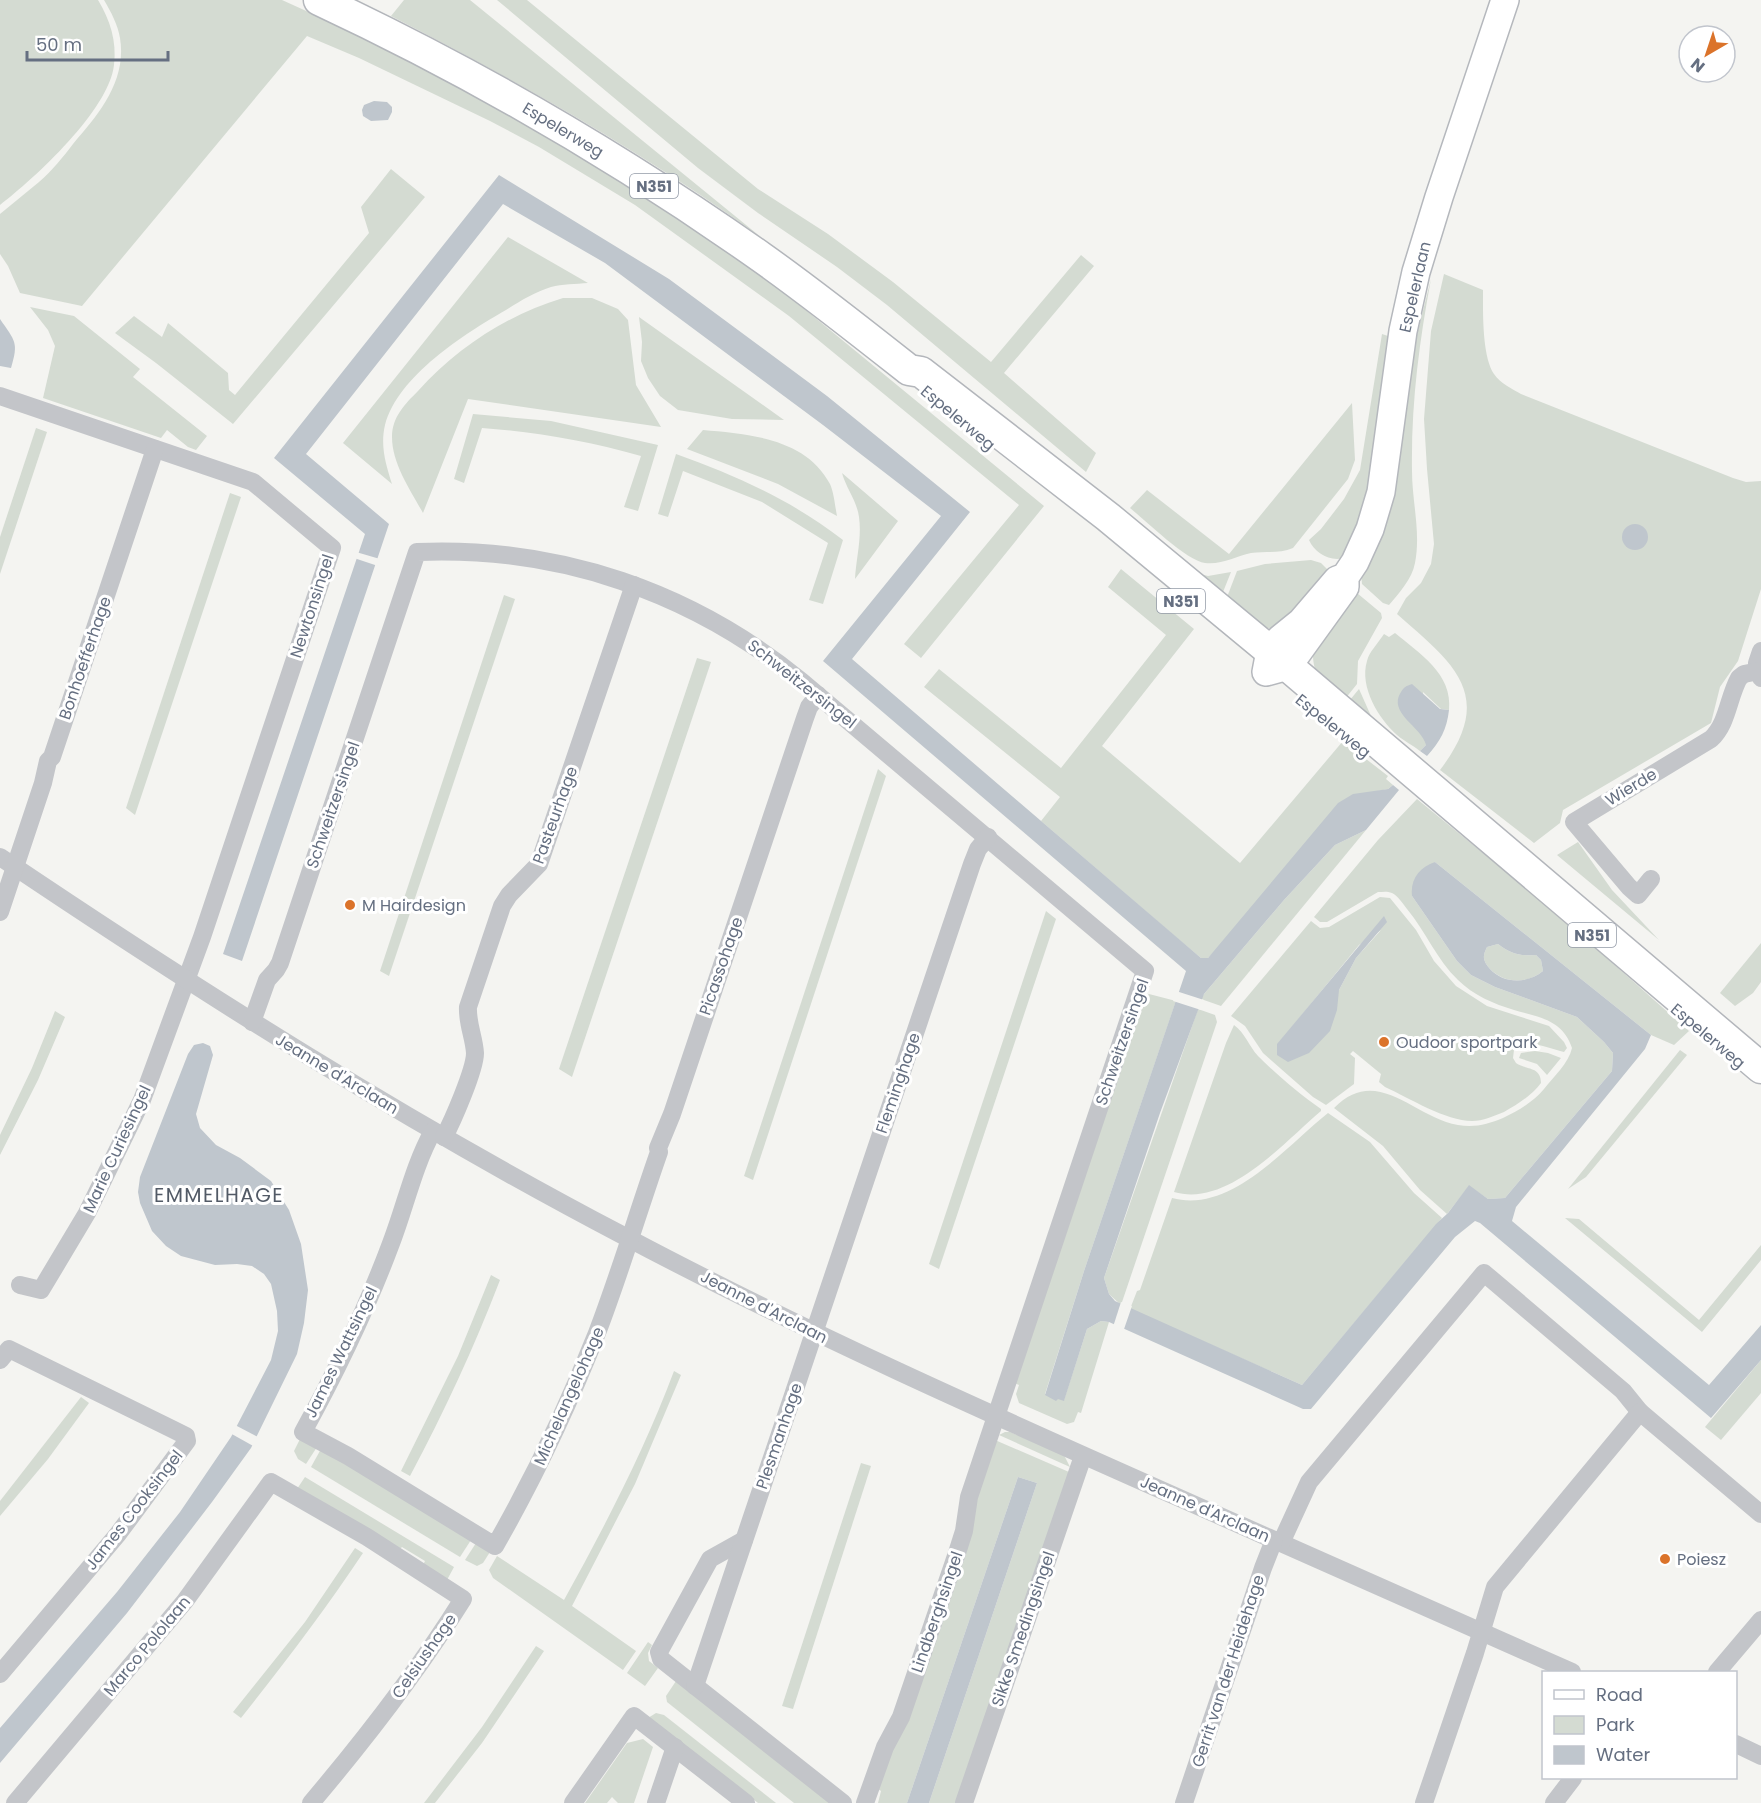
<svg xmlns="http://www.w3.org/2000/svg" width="1761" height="1803" viewBox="0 0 1761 1803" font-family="Poppins,sans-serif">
  <rect width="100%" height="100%" fill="#f4f4f1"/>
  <g fill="#d4dbd2" fill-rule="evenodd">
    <path d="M 0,0 L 98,0 C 110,20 117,41 114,65 C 109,110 35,178 0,205 Z"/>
    <path d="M 104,0 L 282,0 L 399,53 L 519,116 L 666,208 L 785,293 L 1044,506 L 921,658 L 904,644 L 1019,505 L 789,316 L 635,205 L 539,147 L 490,121 L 359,58 L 307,36 L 82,306 L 20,293 L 8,266 L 0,254 L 0,214 C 13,203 26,193 39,182 C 52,171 63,157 73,144 C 99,114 127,81 120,38 C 118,25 111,12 104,0 Z"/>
    <path d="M 404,0 L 470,0 L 762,238 C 645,153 519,82 391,16 Z"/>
    <polygon points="497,0 527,0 758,189 828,234 893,282 991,362 1081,255 1094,266 1004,373 1096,453 1086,472 887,305 837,267 758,213 698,168"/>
    <polygon points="391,169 425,197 233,424 156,363 115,333 134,316 162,337 168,323 228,373 229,390 235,395 369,233 361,207"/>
    <path d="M 508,237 L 588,283 C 576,284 562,284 551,287 C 535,292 520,301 506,310 C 464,334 398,376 385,425 C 380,446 386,465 392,484 L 343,443 Z"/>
    <path d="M 1444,274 L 1483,290 C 1483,312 1482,356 1494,374 C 1500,383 1512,389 1521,394 L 1733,478 L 1746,482 L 1761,481 L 1761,589 L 1738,661 L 1720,687 L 1711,723 L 1563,810 L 1560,823 L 1534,843 L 1440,770 C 1497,695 1454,664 1397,614 L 1406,598 L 1421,583 L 1431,564 L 1434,544 L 1427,469 L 1424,419 L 1431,331 Z"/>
    <path d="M 1431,279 C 1419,343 1411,405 1412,471 C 1412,502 1421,532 1415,563 C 1412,579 1399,593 1389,605 L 1383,603 L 1362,584 L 1361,573 L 1390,502 L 1397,476 L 1409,366 Z"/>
    <path d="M 563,298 L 592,298 L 618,309 L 628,320 L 636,385 L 661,427 L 468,399 L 423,513 C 411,491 392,464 392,437 C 392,417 405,404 418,391 C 458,347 507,315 563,298 Z"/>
    <polygon points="30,307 74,316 140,369 133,377 207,436 196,450 188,447 167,430 161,438 43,398 55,346 48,330"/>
    <polygon points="639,317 784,420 732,419 678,410 660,396 648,378 641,361 642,342"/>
    <path d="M 1382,334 L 1394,338 L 1379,467 L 1347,557 C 1332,563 1315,554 1309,540 L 1321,529 L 1344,499 L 1360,470 Z"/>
    <path d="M 1352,403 L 1355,460 L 1348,479 L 1293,548 C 1279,554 1265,551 1251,553 C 1236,556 1222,565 1205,563 C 1187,561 1146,521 1130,508 L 1147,490 L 1229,554 Z"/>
    <path d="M 473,414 L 551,421 L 658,445 L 638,511 L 624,507 L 641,456 C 588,441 537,432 482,428 L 464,483 L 454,479 Z"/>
    <polygon points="36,428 47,432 0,574 0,537"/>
    <path d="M 703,430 C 748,434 806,438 830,484 C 834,493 835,506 837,516 L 778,484 L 687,449 Z"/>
    <path d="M 676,454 C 735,475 793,501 843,540 L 823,604 L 809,600 L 828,543 L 762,502 L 683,471 L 668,517 L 658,514 Z"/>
    <path d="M 842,473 L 898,521 L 855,579 C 856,559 862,538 859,517 C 857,501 846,488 842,473 Z"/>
    <polygon points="230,493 241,497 135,815 126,808"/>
    <polygon points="1311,560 1321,563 1333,575 1283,624 1271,628 1259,628 1224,605 1237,571 1265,564"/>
    <polygon points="1121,569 1194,629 1102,746 1240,863 1343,741 1388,776 1386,779 1393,785 1388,789 1373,792 1208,958 1201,958 1177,938 1041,821 1060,797 924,687 939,669 1061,768 1166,635 1108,587"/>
    <polygon points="1193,572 1208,576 1231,572 1219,602"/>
    <path d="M 1351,588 L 1381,613 L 1382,618 L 1358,661 L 1357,684 L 1341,704 C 1326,688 1313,677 1313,655 Z"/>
    <polygon points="504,595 515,599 389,976 380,971"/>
    <path d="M 1395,633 C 1419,653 1453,674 1449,710 L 1441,709 L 1423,692 L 1426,745 L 1420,751 C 1413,745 1405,742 1397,735 C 1379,719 1359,687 1367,661 C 1369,652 1379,642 1384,634 L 1389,637 Z"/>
    <polygon points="697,658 711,662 572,1077 559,1069"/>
    <polygon points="1359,689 1375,725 1345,706"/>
    <polygon points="878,769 886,776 753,1180 744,1176"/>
    <path d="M 1417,799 L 1555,912 L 1689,1031 L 1674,1045 L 1651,1035 L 1435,862 L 1412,896 L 1457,961 L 1471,975 L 1495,987 L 1577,1017 L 1604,1042 L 1613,1053 L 1612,1071 L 1505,1198 L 1488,1199 L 1469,1186 L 1447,1214 L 1420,1190 L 1383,1146 L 1334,1108 C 1377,1064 1413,1117 1458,1125 C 1475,1128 1488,1124 1503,1118 C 1518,1111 1533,1102 1544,1089 C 1553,1077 1569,1063 1572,1048 C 1563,1020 1539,1017 1514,1010 C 1494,1004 1473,995 1458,980 C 1437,960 1426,932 1407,909 C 1403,904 1398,896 1392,893 C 1387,891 1383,892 1378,892 L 1327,922 L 1320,922 L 1314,917 L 1378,840 Z"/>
    <polygon points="1366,830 1221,1006 1201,999 1204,994 1284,900 1335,845"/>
    <polygon points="1578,842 1612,890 1659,940 1557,855"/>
    <path d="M 1380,897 L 1390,898 L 1416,930 L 1434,961 L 1456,986 L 1487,1006 L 1549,1026 L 1564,1042 L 1567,1048 L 1564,1052 C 1549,1049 1527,1037 1514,1050 L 1513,1058 L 1516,1063 C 1526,1070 1541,1066 1541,1083 C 1531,1096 1518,1104 1504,1112 C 1494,1116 1483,1121 1472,1121 C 1446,1121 1409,1098 1385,1087 L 1379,1082 L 1381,1074 L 1353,1051 L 1350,1054 L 1355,1058 L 1354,1084 L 1326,1105 L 1313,1097 L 1263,1053 L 1245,1026 L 1231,1016 L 1311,921 L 1320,928 L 1329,927 ZM 1381,930 L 1356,958 L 1339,990 L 1277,1055 L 1278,1044 L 1359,945 Z"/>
    <polygon points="1046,911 1056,919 939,1269 929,1264"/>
    <polygon points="1761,943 1761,982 1753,993 1735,1006 1720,993"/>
    <path d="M 1498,944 C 1511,954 1519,956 1536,955 L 1541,960 L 1543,971 C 1527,984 1505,984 1490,969 C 1483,961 1482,957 1487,947 Z"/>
    <polygon points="1149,994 1176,1001 1084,1271 1045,1394 1064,1400 1087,1329 1101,1321 1109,1322 1081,1413 1078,1412 1074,1422 1067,1424 1019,1403 1016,1394 1019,1385 1014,1383 1146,996"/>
    <polygon points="1198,1009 1215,1015 1217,1022 1121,1305 1109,1294 1104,1278"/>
    <polygon points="55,1011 65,1017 38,1080 0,1155 0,1135 32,1068"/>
    <path d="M 1234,1025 C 1245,1033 1249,1046 1258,1056 C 1277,1075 1299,1094 1321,1109 L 1321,1111 C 1284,1142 1228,1208 1174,1192 L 1226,1043 Z"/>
    <polygon points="1680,1050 1687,1055 1586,1177 1568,1189"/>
    <polygon points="1535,1051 1548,1053 1561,1058 1547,1075 1537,1064 1519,1058 1521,1053"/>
    <path d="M 1328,1113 L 1370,1142 L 1414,1193 L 1442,1218 L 1302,1385 L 1130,1309 L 1137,1291 L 1140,1290 L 1172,1198 C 1232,1214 1286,1146 1328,1113 Z"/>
    <polygon points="1565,1218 1579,1219 1699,1320 1761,1245 1761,1260 1702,1332"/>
    <path d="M 491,1275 L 500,1280 C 474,1348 444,1412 410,1476 L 401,1471 L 458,1356 Z"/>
    <polygon points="1761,1360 1761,1393 1721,1440 1705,1427"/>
    <path d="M 674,1371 L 681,1375 L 635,1484 L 572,1606 L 636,1651 L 623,1670 L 493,1578 L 489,1570 L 497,1556 L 564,1600 C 605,1526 644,1451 674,1371 Z"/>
    <polygon points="81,1397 89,1403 48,1459 0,1516 0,1501"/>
    <polygon points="1005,1432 1010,1432 1064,1455 1070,1467 999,1435"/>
    <polygon points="301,1437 317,1447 306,1464 298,1459 294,1451"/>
    <polygon points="995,1440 1069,1472 957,1803 929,1803 1037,1483 1018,1477 907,1803 878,1803 881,1791 878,1789"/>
    <polygon points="321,1449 471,1540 460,1557 311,1467"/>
    <polygon points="861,1463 871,1466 793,1709 782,1706"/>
    <polygon points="305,1477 454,1567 447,1580 423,1565 425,1561 402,1547 400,1549 297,1489"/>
    <polygon points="476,1543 490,1552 483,1563 477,1566 465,1560"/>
    <path d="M 355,1548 L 363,1553 C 325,1610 284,1664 241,1718 L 233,1712 L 305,1622 Z"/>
    <polygon points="648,1642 652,1645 648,1653 649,1661 658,1668 645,1686 627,1673"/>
    <polygon points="536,1646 544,1651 482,1743 435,1803 424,1803 482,1727"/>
    <polygon points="676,1681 831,1803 794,1803 667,1702 666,1696"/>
    <polygon points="656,1713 664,1715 776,1803 758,1803 648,1718"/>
    <polygon points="643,1739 653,1747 634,1803 618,1803 612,1797 607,1803 585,1803 627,1743"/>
  </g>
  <g fill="#bfc6cd" fill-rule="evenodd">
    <polygon points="374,101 387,102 392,107 392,112 388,120 371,121 363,116 362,110 364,105"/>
    <path d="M 499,175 L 669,279 L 827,396 L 970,512 L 852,659 L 1201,958 L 1208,958 L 1338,803 L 1353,794 L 1388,789 L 1393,785 L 1399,790 L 1366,830 L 1335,845 L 1284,900 L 1204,994 L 1160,1113 L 1104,1278 L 1109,1294 L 1115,1301 L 1302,1385 L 1436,1224 L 1448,1213 L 1469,1185 L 1488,1199 L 1505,1198 L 1612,1071 L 1613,1053 L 1604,1042 L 1577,1017 L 1495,987 L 1471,975 L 1457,961 L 1412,896 C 1410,879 1420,867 1435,862 L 1651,1035 L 1645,1049 L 1516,1207 L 1512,1221 L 1709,1385 L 1761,1325 L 1761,1360 L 1711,1418 L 1480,1223 L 1475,1221 L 1455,1237 L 1311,1409 L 1303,1409 L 1109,1322 L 1101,1321 L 1087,1329 L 1064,1401 L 1058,1399 L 1056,1401 L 1045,1395 L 1084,1271 L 1186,971 L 823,661 L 941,516 L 823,425 L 605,263 L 503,204 L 306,454 L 389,524 L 242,961 L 223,954 L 365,534 L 274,458 ZM 1498,944 C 1511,954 1519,956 1536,955 L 1541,960 L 1543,971 C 1527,984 1504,984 1490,969 C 1483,961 1482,957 1487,947 Z"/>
    <path d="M 0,319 C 15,341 19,342 11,368 L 0,366 Z"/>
    <circle cx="1635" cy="537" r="13"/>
    <path d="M 1412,684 L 1440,709 L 1449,710 C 1447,729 1440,742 1427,756 L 1420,751 L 1426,745 C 1422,727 1387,713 1401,692 C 1404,687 1406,686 1412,684 Z"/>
    <polygon points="1384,916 1387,922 1356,958 1339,990 1337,1010 1330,1031 1309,1053 1288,1062 1277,1055 1277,1044"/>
    <polygon points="203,1043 210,1046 213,1055 196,1114 200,1128 216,1145 240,1158 271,1181 289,1210 301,1244 308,1290 304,1323 297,1354 251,1448 212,1502 127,1613 0,1763 0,1728 117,1592 180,1512 231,1437 271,1360 278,1331 277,1311 271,1284 264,1274 252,1266 237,1264 215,1265 181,1256 166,1246 152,1231 140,1203 138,1192 140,1177 188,1054 194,1045"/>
    <polygon points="1018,1477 1037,1483 929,1803 907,1803"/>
  </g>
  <g fill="#f4f4f1">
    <polygon points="356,552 380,559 378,566 354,558"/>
    <polygon points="1176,991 1204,1000 1201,1010 1173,1001"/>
    <polygon points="1121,1302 1132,1306 1123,1332 1113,1327"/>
    <polygon points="235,1425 260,1438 255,1447 230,1433"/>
  </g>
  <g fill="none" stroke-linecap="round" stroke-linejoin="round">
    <defs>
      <polyline id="secondary" points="1345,577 1337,580 1301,622 1280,639 1270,651 1266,672 1288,666 1345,587 1345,577 1355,562 1370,529 1381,492 1403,331 1416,272 1439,197 1505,0"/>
      <path id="primary" d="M 319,0 C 473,72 622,159 761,257 C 812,293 861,332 909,370 L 921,372 L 1108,517 L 1270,651 L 1761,1068"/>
    </defs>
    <use href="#secondary" stroke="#b5b8bd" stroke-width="30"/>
    <use href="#primary" stroke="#b3b6bb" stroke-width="33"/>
    <g stroke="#c3c5c9" stroke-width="18">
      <polyline points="0,396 253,482 332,548 202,937 142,1100 87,1213 41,1290 20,1285"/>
      <polyline points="1761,651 1757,663 1761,678"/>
      <path d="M 0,857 C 202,993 408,1123 624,1236 C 824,1342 1031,1432 1238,1524 C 1349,1573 1460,1623 1572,1672"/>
      <path d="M 1651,879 L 1638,895 L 1629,887 L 1574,822 L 1711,739 C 1728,723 1728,698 1739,678 L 1744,674 L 1759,671"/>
      <polyline points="0,912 43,783 48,761 52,757 155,449"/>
      <path d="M 252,1022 L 267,980 L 276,970 L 280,963 L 417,552 C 559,546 692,592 801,681 L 1145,971 L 969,1497 L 964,1531 L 957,1553 L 901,1717 L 885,1747 L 865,1803"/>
      <path d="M 433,1131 C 413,1167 405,1208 390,1246 C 366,1310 336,1372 303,1432 L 348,1456 L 495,1546 C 534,1478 568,1406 597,1333 C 620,1273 638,1212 659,1152 L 658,1148 L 672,1114 L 805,718 L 809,707 L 818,695"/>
      <path d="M 444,1137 C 452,1122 475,1070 475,1053 C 474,1037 467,1023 468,1007 L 502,906 L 509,895 L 539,864 L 634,585"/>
      <polyline points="0,1360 9,1349 172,1429 186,1436 187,1441 118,1534 0,1674"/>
      <polyline points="744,1540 710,1559 659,1652 661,1659 843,1803"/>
      <polyline points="1281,1543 1309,1482 1484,1273 1623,1391 1640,1412"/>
      <polyline points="1717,1672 1761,1620"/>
      <polyline points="695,1686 972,864 978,849 988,837"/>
      <polyline points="1736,1744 1761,1756"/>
      <path d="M 15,1803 L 185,1601 L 271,1482 L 367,1537 L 463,1599 C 418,1671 366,1738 311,1803"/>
      <polyline points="573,1803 634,1716 746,1803"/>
      <polyline points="656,1803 675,1747"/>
      <polyline points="964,1803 1083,1456"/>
      <polyline points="1184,1803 1263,1568 1274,1540"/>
      <polyline points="1424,1803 1475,1653 1495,1587 1640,1412 1761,1514"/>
      <polyline points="1554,1803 1573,1778"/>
    </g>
    <use href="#secondary" stroke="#fff" stroke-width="27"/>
    <use href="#primary" stroke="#fff" stroke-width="30"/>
  </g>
  <g fill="#db732a" stroke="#fff" stroke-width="2">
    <circle cx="350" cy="905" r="6"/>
    <circle cx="1384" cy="1042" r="6"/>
    <circle cx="1665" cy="1559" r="6"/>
  </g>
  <g text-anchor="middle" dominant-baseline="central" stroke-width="6" stroke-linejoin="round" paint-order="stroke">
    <g fill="#fff" stroke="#939aa7" stroke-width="1.5">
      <rect x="630" y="174" width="48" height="24" rx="4.5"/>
      <rect x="1157" y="589" width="48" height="24" rx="4.5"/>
      <rect x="1568" y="923" width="48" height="24" rx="4.5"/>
    </g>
    <g font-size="15" font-weight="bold" fill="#656f81">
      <text x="654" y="186">N351</text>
      <text x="1181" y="601">N351</text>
      <text x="1592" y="935">N351</text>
    </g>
    <g font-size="16" fill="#656f81" stroke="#fff">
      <text transform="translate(563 130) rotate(31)">Espelerweg</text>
      <text transform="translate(1415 287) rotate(-77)">Espelerlaan</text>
      <text transform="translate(958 418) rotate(40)">Espelerweg</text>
      <text transform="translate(312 606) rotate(-72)">Newtonsingel</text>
      <text transform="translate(85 658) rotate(-71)">Bonhoefferhage</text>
      <text transform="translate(802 684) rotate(38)">Schweitzersingel</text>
      <text transform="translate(1333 726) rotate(39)">Espelerweg</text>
      <text transform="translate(1631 787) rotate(-31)">Wierde</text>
      <text transform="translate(333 805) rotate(-71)">Schweitzersingel</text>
      <text transform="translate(555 815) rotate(-70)">Pasteurhage</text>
      <text transform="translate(721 966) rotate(-71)">Picassohage</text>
      <text transform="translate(1708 1036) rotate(40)">Espelerweg</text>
      <text transform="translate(1122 1042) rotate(-71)">Schweitzersingel</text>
      <text transform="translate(337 1074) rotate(31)">Jeanne d'Arclaan</text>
      <text transform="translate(898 1083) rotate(-71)">Fleminghage</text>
      <text transform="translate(117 1149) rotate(-65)">Marie Curiesingel</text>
      <text transform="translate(764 1307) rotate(27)">Jeanne d'Arclaan</text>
      <text transform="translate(341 1352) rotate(-64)">James Wattsingel</text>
      <text transform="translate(569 1396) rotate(-66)">Michelangelohage</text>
      <text transform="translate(779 1436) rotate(-71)">Plesmanhage</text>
      <text transform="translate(1205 1509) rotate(24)">Jeanne d'Arclaan</text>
      <text transform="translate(134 1510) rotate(-52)">James Cooksingel</text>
      <text transform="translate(937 1612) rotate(-71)">Lindberghsingel</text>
      <text transform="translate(1023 1629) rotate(-71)">Sikke Smedingsingel</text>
      <text transform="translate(147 1646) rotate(-50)">Marco Pololaan</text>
      <text transform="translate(424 1656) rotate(-55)">Celsiushage</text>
      <text transform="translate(1228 1671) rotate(-72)">Gerrit van der Heidehage</text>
    </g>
    <g font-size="16" fill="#656f81" stroke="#fff" text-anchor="start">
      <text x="362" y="905">M Hairdesign</text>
      <text x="1396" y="1042">Oudoor sportpark</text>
      <text x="1677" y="1559">Poiesz</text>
    </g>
    <g font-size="20" letter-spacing="1.5" fill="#525a66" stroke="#fff">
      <text x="219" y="1195">EMMELHAGE</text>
    </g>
  </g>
  <rect x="1542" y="1671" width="195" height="108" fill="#ffffff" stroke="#c1c5cd" stroke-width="1.5"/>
  <rect x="1554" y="1690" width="30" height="9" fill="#ffffff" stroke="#c1c5cd" stroke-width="1.5"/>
  <text x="1596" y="1701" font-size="18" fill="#656f81">Road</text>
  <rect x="1554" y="1716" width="30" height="18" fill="#d4dbd2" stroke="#c1c5cd" stroke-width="1.5"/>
  <text x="1596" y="1731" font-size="18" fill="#656f81">Park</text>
  <rect x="1554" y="1746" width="30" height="18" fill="#bfc6cd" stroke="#c1c5cd" stroke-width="1.5"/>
  <text x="1596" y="1761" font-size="18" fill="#656f81">Water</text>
  <g transform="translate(1707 54) rotate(219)"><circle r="28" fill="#ffffff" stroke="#c1c5cd" stroke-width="1.5"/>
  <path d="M0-4.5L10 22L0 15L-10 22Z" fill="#db732a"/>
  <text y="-9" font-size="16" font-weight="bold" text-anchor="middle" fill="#656f81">N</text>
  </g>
  <path d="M27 51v9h141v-9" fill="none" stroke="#656f81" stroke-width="3"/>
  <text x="36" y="51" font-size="18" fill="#656f81" stroke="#ffffff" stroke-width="4.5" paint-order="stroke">50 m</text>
</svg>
